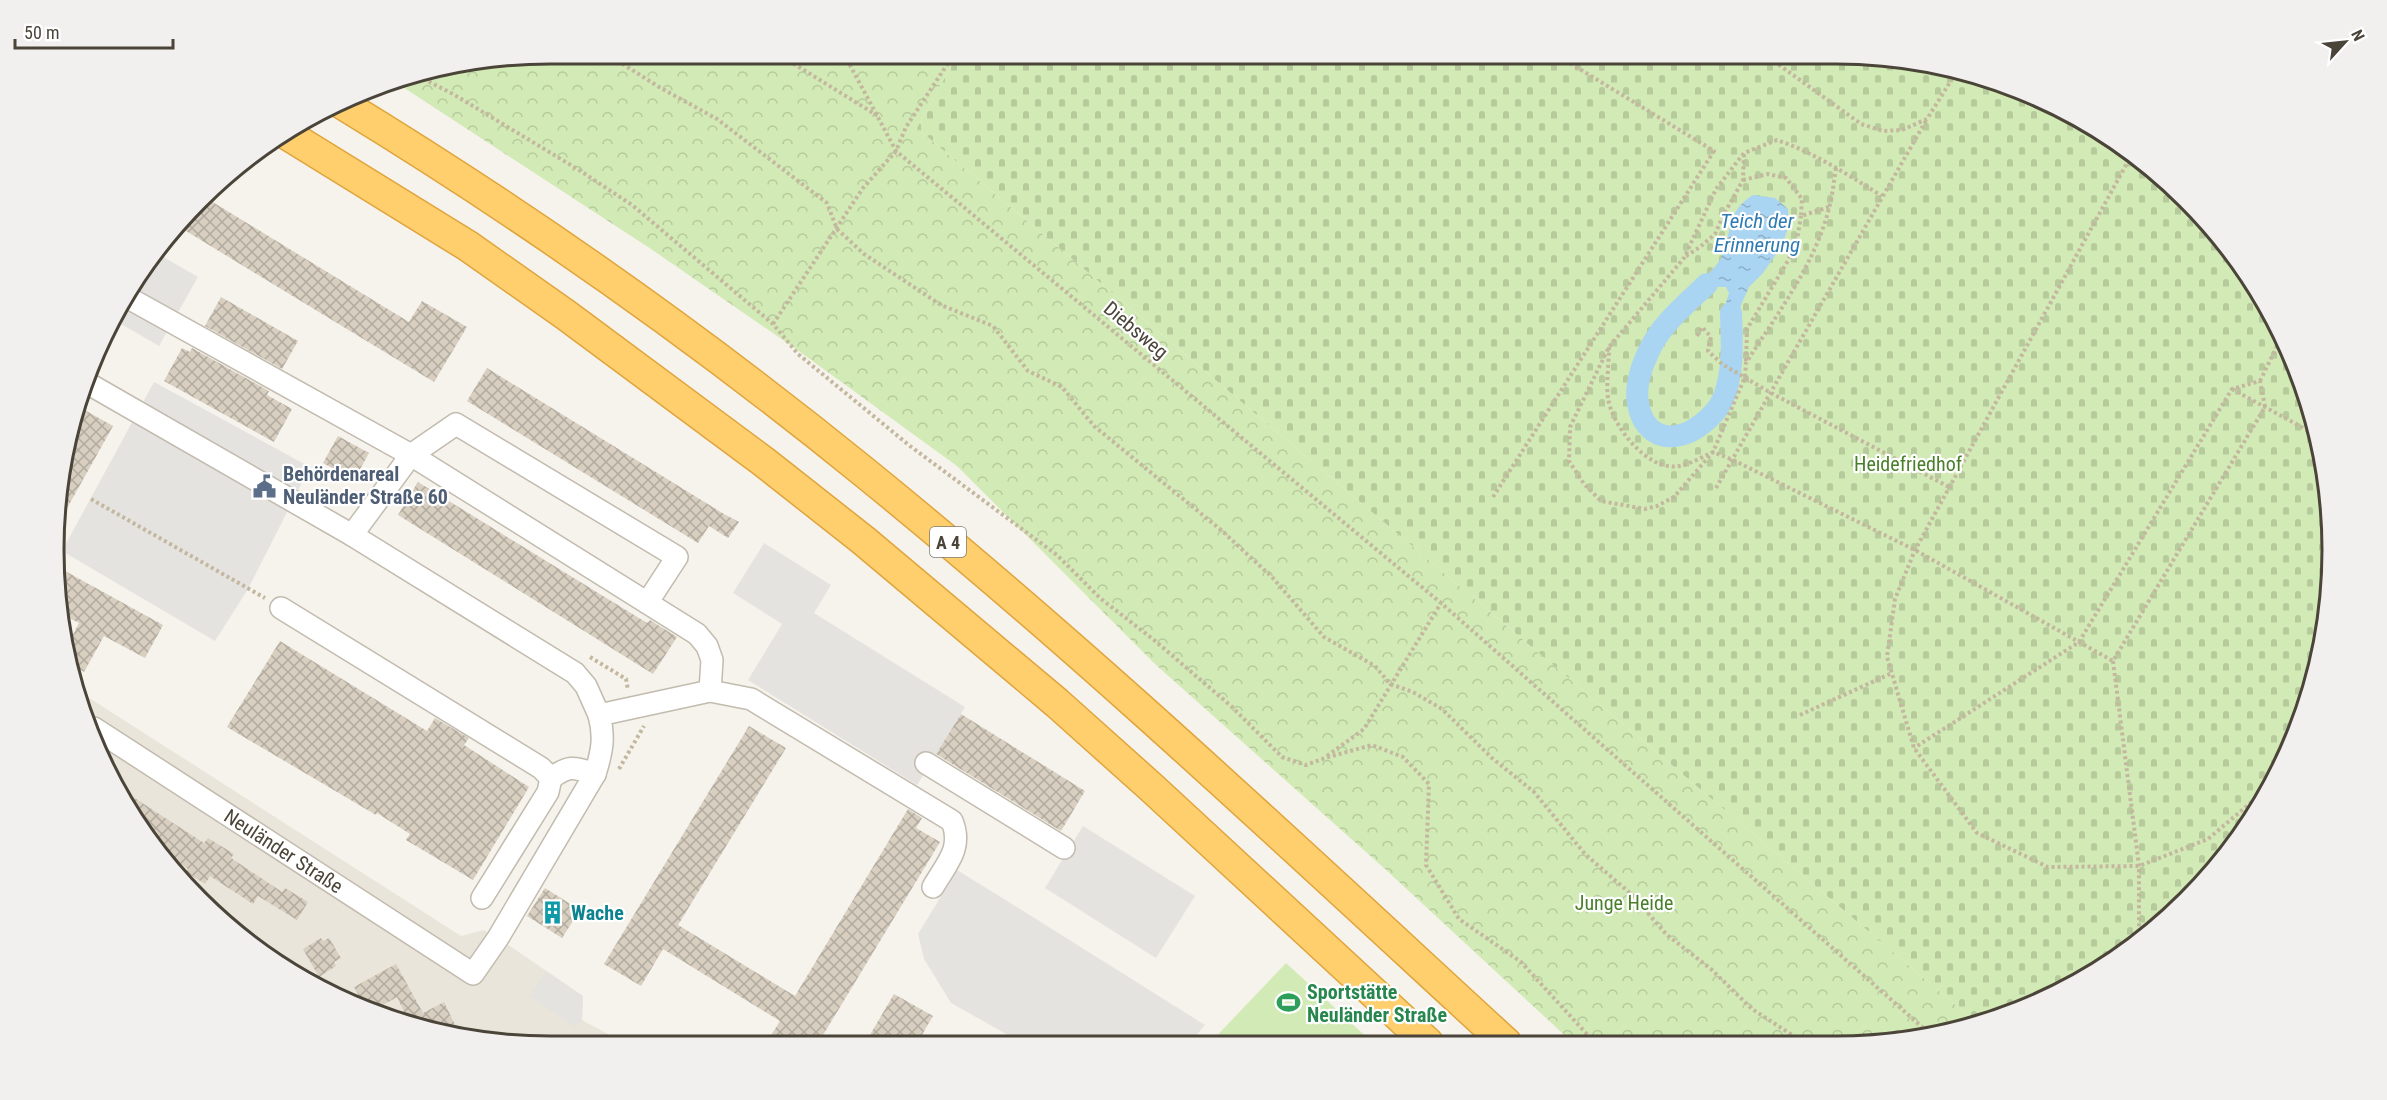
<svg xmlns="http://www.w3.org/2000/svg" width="2387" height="1100" viewBox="0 0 2387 1100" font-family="'Roboto Condensed',sans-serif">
  <defs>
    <pattern id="forest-crowns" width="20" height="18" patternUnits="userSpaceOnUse" patternTransform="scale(1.5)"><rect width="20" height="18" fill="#d2eab5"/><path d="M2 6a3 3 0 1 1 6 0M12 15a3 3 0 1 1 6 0" fill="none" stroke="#b6ca9c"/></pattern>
    <pattern id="cemetery-stones" width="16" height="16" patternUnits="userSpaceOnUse" patternTransform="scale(1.5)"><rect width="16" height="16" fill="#d2eab5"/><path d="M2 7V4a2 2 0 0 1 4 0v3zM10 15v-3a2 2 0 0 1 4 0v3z" fill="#b6ca9c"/></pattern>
    <pattern id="water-ripples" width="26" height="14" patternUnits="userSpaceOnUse" patternTransform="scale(1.5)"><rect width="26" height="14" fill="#a9d4f2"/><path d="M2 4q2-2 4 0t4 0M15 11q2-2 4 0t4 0" fill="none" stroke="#8caec5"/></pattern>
    <pattern id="building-cross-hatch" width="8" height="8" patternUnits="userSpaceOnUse" patternTransform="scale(1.5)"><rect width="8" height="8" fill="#d8cfc1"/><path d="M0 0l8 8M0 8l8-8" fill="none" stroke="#b1aa9e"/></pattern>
  </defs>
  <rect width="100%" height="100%" fill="#f6f3ec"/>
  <polygon fill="#eae5da" points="80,692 461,936 484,930 498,938 583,996 582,1020 630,1046 550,1046 454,1037 361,1008 223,923 120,798"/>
  <polygon fill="url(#forest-crowns)" points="550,54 958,54 917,128 1976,1022 1902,1042 1573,1043 1385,869 1155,664 957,466 796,349 651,249 392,80"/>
  <polygon fill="url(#cemetery-stones)" points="958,54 1837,54 1933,63 2026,92 2112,137 2187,199 2249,274 2295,360 2323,453 2333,550 2324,646 2295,739 2231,852 2139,943 2027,1008 1976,1022 917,128"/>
  <polygon fill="#d2eab5" points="1286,963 1373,1043 1209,1044"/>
  <g fill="#e5e3e0">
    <polygon points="160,255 198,277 159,346 114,320 120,302"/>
    <polygon points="154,382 310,467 248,589 215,641 62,551"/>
    <polygon points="764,543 831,585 814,613 965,707 917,785 748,680 782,624 733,593"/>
    <polygon points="1083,826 1195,896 1156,958 1045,888"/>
    <polygon points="957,870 1028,914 1205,1025 1189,1044 1024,1044 951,1003 924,959 918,934"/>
    <polygon points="546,971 583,996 582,1020 576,1027 529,996"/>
  </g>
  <path fill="url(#water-ripples)" d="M 1753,195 L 1775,198 L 1788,209 L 1789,226 L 1781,247 L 1763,273 L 1749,287 L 1737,314 L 1724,309 L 1729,293 L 1726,287 C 1716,287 1710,288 1704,278 C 1711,271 1718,265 1722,256 C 1733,230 1725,213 1753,195 Z"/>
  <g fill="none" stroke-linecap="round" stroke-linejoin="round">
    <path stroke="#a9d4f2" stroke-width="22" d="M 1707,284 C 1685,305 1660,325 1648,353 C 1641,367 1635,388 1638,403 C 1644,440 1675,445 1702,424 C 1710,418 1719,408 1723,399 C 1734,373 1732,341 1731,313"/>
  </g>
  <g fill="url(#building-cross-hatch)">
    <polygon points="206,198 409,322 422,301 467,327 434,382 181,228"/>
    <polygon points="221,297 298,341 282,369 205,326"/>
    <polygon points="182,348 190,352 192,348 269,391 267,395 292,409 274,442 164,381"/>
    <polygon points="487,368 724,514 739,522 728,538 709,526 698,543 467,401"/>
    <polygon points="81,408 113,426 56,528 63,454"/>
    <polygon points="338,436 369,453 354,480 323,463"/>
    <polygon points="418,482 647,623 650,620 677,637 653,674 398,515"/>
    <polygon points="56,566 163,625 145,658 104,636 84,672 70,663 65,650 79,623 60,613"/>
    <polygon points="280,641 427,731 435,718 469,738 464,745 529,787 473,880 406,840 410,834 377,813 376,815 227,727"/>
    <polygon points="961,714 1085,791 1061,831 936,754"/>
    <polygon points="749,726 786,748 678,925 795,996 908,809 922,818 916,828 940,842 817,1045 765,1045 780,1021 663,949 641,986 604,964"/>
    <polygon points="116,786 204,843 208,838 234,854 231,858 282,892 285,888 308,902 297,920 258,896 253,904 210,876 205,884 186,872 188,869 168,855 120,798"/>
    <polygon points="545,888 580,910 562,938 527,916"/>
    <polygon points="321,938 323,941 329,938 341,958 334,962 336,966 319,977 303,949"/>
    <polygon points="396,964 423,1013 444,1002 461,1037 404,1022 408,1020 397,997 371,1012 367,1010 354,987"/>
    <polygon points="894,994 933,1016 916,1045 864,1045"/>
  </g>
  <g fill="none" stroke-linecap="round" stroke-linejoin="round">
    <defs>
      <g id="minor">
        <polyline points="125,296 411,455 352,535"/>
        <polyline points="89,384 352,535 575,673 586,686 599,715"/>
        <polyline points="647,603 677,557 456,424 411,455 697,634 707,646 712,660 710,691"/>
        <polyline points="281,608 541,768 551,778 548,792 482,898"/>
        <path id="s1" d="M 94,728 L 473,974 L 498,938 L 595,774 C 602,752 605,737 599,715 L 710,691 L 751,699 L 952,821 C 963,848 947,863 933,887"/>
        <polyline points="926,763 1064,848"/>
        <path d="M 551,778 C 570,765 573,767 595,774"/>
      </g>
      <g id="highway">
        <path d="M 341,103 C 523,214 698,337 864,472 C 1086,652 1295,849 1506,1043"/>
        <polyline points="285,133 468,246 566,315 764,462 863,540 1057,703 1152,788 1428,1043"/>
      </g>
    </defs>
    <use href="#minor" stroke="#c2bbae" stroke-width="24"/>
    <use href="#highway" stroke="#e0a43c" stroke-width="33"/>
    <g stroke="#c4b79f" stroke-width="4" stroke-dasharray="3 3" stroke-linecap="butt">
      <polyline points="607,54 659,87 717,119 827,203 837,229 864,254 941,305 993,326 1028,371 1062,387 1094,426 1221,530 1272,577 1324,637 1375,666 1390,684 1413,692 1442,709 1492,758 1534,792 1585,854 1632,895 1667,935 1711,969 1752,1009 1803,1042"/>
      <polyline points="778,54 878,116"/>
      <polyline points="844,54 896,151 1441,603 1930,1034"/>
      <polyline points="1764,54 1861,124 1883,131 1902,130 1927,119 1957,71"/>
      <polyline points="418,76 453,94 579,170 632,205 773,324 798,354 910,446 1057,555 1100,598 1154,640 1231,706 1282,757 1306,765 1325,758 1372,745 1403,757 1429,784 1426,865 1459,919 1521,962 1595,1043"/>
      <polyline points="2132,154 1915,550 1895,599 1887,657 1914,748 1977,833 2048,867 2139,866 2208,839 2267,789"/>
      <path d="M 1836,168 C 1834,180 1833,192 1830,204 C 1817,262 1777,314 1746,363 L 1745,377 L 1713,452 L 1674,497 L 1657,506 L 1645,509 L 1601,501 L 1584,484 L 1569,461 L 1570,427 L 1609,347 L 1684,258 L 1716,189 L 1744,153 L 1777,140 C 1815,153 1848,175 1882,196"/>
      <polyline points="1743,180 1768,174 1786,178 1802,199 1801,216 1829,207"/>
      <polyline points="1686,256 1700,247 1715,234 1723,216 1743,180 1744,154"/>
      <polyline points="773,324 863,188 896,151 906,127 954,54"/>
      <polyline points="1697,336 1702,327 1711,337 1708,351 1722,364 1771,393 1949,487"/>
      <path d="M 1609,347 C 1609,363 1606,382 1608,398 C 1612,426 1648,472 1679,466 C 1691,464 1702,457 1713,452 L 1733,460 L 1915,550 L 2113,661 L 2265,407 L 2260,381 L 2232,389 L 2079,642 L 1914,748"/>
      <polyline points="1746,361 1747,329 1789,259 1798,234 1801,216"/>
      <polyline points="2260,381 2282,336"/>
      <polyline points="2232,389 2318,436"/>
      <polyline points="1716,488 1927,119"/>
      <polyline points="1493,497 1714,151 1555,54"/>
      <polyline points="91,499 265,598"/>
      <polyline points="590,657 626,679 628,690"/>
      <polyline points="2113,661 2139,866 2139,943"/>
      <polyline points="1800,715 1892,673"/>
      <polyline points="1327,756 1364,729 1441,603"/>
      <polyline points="619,769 644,726"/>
    </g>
    <use href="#minor" stroke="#fff" stroke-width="21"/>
    <use href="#highway" stroke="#ffcf6e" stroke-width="30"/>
  </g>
  <defs>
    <symbol id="civic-bare" viewBox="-9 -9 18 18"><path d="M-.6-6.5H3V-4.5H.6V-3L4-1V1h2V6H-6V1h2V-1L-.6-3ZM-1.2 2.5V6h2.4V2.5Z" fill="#5c6f8a" stroke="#fff" stroke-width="2.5" paint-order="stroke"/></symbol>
    <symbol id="building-bare" viewBox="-9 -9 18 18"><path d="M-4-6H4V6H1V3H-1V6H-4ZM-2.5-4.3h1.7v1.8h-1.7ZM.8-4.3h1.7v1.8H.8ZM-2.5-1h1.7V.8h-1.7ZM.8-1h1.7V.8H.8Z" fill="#0f9aa8" stroke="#fff" stroke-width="2.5" paint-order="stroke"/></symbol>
    <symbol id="stadium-bare" viewBox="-9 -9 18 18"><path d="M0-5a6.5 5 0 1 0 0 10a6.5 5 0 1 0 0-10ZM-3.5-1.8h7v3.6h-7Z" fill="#2e9e5b" stroke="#fff" stroke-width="2.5" paint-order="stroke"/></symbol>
  </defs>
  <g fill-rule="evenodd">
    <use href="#civic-bare" x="248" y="470" width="33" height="33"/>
    <use href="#building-bare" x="536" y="896" width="33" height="33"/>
    <use href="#stadium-bare" x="1272" y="986" width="33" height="33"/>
  </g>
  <g text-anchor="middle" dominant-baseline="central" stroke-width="4.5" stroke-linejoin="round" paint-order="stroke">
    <rect fill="#fff" stroke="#817c74" stroke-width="1.5" x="930" y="527" width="36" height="30" rx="4.5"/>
    <g font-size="18" font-weight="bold" fill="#4b4439">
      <text x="948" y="542">A 4</text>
    </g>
    <g font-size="20" fill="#4b4439" stroke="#fff">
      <text transform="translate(1136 330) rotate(40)">Diebsweg</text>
      <text stroke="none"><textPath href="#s1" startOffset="226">Neuländer Straße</textPath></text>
    </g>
    <g font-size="20" fill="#4a7f2a" stroke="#fff">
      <text x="1908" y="464">Heidefriedhof</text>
      <text x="1624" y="903">Junge Heide</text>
    </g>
    <g font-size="20" font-weight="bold" fill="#4e5e75" stroke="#fff" text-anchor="start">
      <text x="283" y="474">Behördenareal<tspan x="283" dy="23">Neuländer Straße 60</tspan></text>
    </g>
    <g font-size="20" font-weight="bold" fill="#0d838f" stroke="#fff" text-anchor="start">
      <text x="571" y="913">Wache</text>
    </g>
    <g font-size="20" font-weight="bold" fill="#27864d" stroke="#fff" text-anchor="start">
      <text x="1307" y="992">Sportstätte<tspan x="1307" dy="23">Neuländer Straße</tspan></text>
    </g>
    <g font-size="21" font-style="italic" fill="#2e7ab2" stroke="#fff">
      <text x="1757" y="221">Teich der<tspan x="1757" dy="24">Erinnerung</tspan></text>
    </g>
  </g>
  <path d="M0 0H2387V1100H0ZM550 64H1836A486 486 0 0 1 2322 550V550A486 486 0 0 1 1836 1036H550A486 486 0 0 1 64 550V550A486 486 0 0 1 550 64Z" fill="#f1f0ef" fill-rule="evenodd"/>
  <path fill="none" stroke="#4b4439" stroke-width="3" d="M550 64H1836A486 486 0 0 1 2322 550V550A486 486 0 0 1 1836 1036H550A486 486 0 0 1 64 550V550A486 486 0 0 1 550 64Z"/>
  <g transform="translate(2345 42) rotate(63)" stroke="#ffffff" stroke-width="4.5" paint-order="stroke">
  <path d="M0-4.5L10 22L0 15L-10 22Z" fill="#4b4439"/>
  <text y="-9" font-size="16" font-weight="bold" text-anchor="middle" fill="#4b4439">N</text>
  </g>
  <path d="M15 39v9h158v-9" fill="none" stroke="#4b4439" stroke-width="3"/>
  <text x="24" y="39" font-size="18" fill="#4b4439" stroke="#ffffff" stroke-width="4.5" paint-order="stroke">50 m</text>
</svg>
